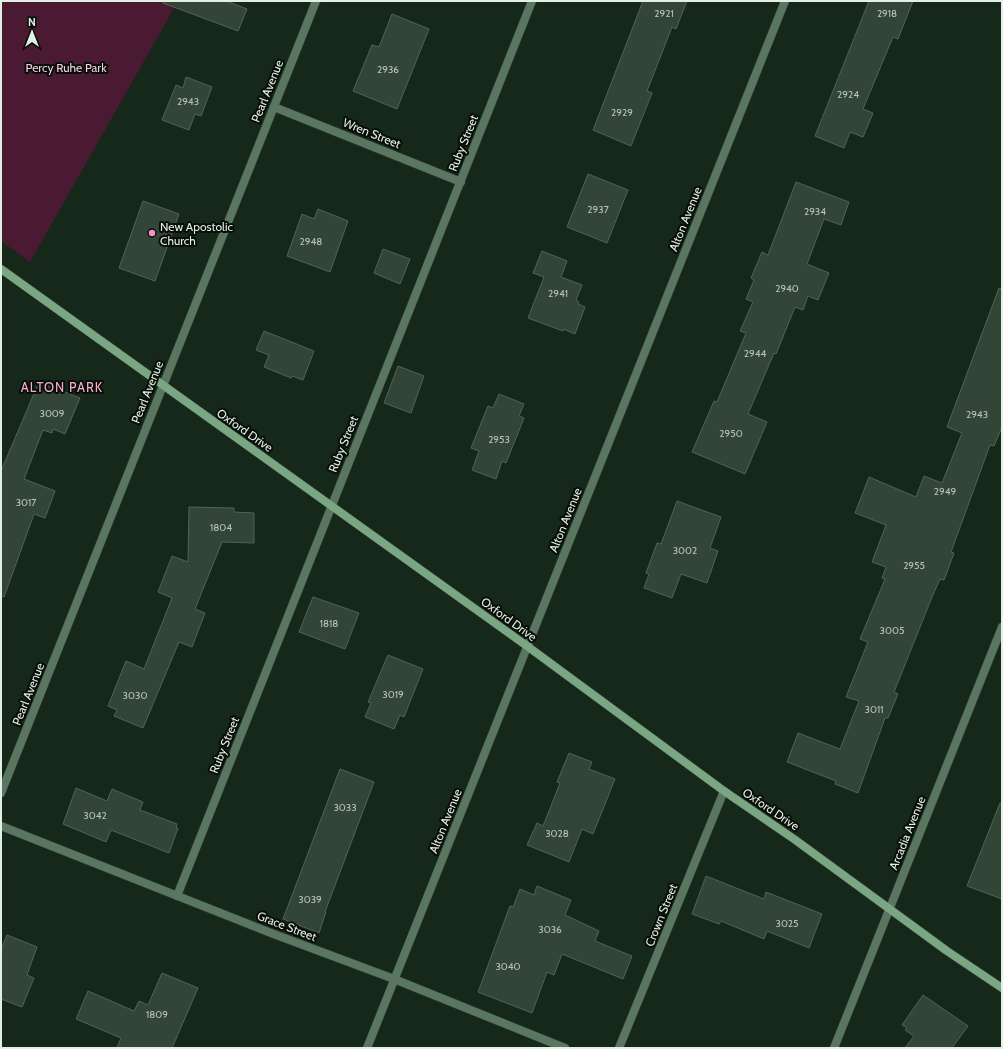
<svg xmlns="http://www.w3.org/2000/svg" width="1003" height="1049" viewBox="0 0 1003 1049" font-family="Cabin,sans-serif">
  <rect width="100%" height="100%" fill="#16281a"/>
  <polygon fill="#4a1a33" points="1,1 178,1 30,262 1,241"/>
  <g fill="#324536" stroke="#516554">
    <polygon points="164,1 226,1 247,9 238,31 163,3"/>
    <polygon points="643,1 687,1 676,29 672,27 647,91 652,93 631,146 593,130"/>
    <polygon points="869,1 913,1 898,39 893,37 863,109 873,113 863,137 850,132 844,148 815,136"/>
    <polygon points="392,14 429,29 397,109 353,91 372,45 379,47"/>
    <polygon points="186,77 212,87 201,116 195,114 189,130 162,120 176,85 183,88"/>
    <polygon points="588,174 628,190 607,243 567,227"/>
    <polygon points="796,182 849,202 841,225 824,219 807,264 829,273 818,300 808,296 803,310 795,307 776,354 774,353 748,414 767,422 745,474 692,452 714,401 717,402 746,333 740,331 753,302 746,299 754,280 751,278 762,252 768,255"/>
    <polygon points="143,201 179,214 155,281 119,268"/>
    <polygon points="318,209 348,221 330,272 287,256 302,214 314,219"/>
    <polygon points="383,249 410,259 400,284 374,273"/>
    <polygon points="542,251 567,261 561,277 582,285 576,300 579,302 578,304 585,307 575,334 563,329 563,331 528,318 544,277 533,273"/>
    <polygon points="999,288 1002,289 1002,427 994,446 990,445 951,552 954,553 944,580 940,579 932,597 894,692 898,694 888,718 885,718 858,793 835,784 836,781 787,762 798,733 840,749 859,701 846,697 868,642 860,639 885,579 882,578 886,567 872,562 886,525 855,513 869,477 916,497 924,476 942,483 962,433 947,427"/>
    <polygon points="264,331 314,351 303,380 292,376 291,378 264,367 269,355 256,350"/>
    <polygon points="398,366 424,376 411,413 384,403"/>
    <polygon points="39,382 80,398 65,434 53,429 52,433 43,430 24,479 55,491 45,518 34,514 4,597 1,596 1,471"/>
    <polygon points="499,394 524,404 519,416 524,418 506,463 502,461 496,479 472,470 479,451 471,448 488,406 493,408"/>
    <polygon points="677,501 721,517 710,548 718,551 707,583 681,574 672,598 644,588 649,574 646,573 657,543 661,544"/>
    <polygon points="189,507 234,508 234,512 254,513 254,543 222,542 195,609 205,613 192,647 179,642 143,728 114,716 117,710 108,706 126,661 144,669 172,598 158,592 172,556 188,562"/>
    <polygon points="313,597 359,613 345,649 299,632"/>
    <polygon points="388,655 423,669 404,717 400,715 394,729 365,717 371,703 368,702"/>
    <polygon points="569,753 592,762 589,769 615,779 593,834 582,829 569,862 527,845 537,823 543,826 560,783 557,782"/>
    <polygon points="340,769 374,782 325,912 326,912 319,933 283,919"/>
    <polygon points="76,788 107,801 112,789 143,802 140,810 177,824 176,828 178,828 169,853 111,830 106,842 63,824"/>
    <polygon points="1000,803 1002,804 1002,899 967,886"/>
    <polygon points="706,876 764,899 766,892 822,914 809,948 767,931 764,939 721,921 719,924 692,914"/>
    <polygon points="537,886 571,900 565,915 599,931 595,941 632,956 623,979 562,954 554,975 547,972 532,1013 478,992 510,906 513,907 520,889 534,895"/>
    <polygon points="7,935 37,947 27,975 34,978 22,1007 1,999 1,950"/>
    <polygon points="162,973 198,988 172,1048 117,1048 121,1038 76,1019 88,991 134,1011 139,1001 148,1005"/>
    <polygon points="923,995 968,1026 952,1048 905,1048 914,1036 905,1030 907,1028 902,1025"/>
  </g>
  <g fill="none" stroke-linecap="round" stroke-linejoin="round">
    <defs>
      <g id="lane">
        <polyline points="274,107 461,182"/>
        <polyline points="1,826 271,933 394,979 565,1048"/>
        <polyline points="177,896 532,1"/>
        <polyline points="619,1048 724,791"/>
      </g>
      <g id="street">
        <polyline points="1,793 316,1"/>
        <polyline points="367,1048 785,1"/>
        <polyline points="834,1048 1002,627"/>
      </g>
      <polyline id="secondary" points="1,269 527,646 724,791 794,839 947,951 1002,988"/>
    </defs>
    <use href="#lane" stroke="#334436" stroke-width="9"/>
    <use href="#street" stroke="#334436" stroke-width="9"/>
    <use href="#secondary" stroke="#334436" stroke-width="9"/>
    <use href="#lane" stroke="#5b7660" stroke-width="8"/>
    <use href="#street" stroke="#5b7660" stroke-width="8"/>
    <use href="#secondary" stroke="#7aa683" stroke-width="8"/>
  </g>
  <circle fill="#fb8fc5" stroke="#070e08" stroke-width="1.5" cx="152" cy="233" r="4"/>
  <g text-anchor="middle" dominant-baseline="central" stroke-width="4" stroke-linejoin="round" paint-order="stroke">
    <g font-size="10" fill="#b7c4b8">
      <text x="664" y="13">2921</text>
      <text x="887" y="13">2918</text>
      <text x="388" y="69">2936</text>
      <text x="848" y="94">2924</text>
      <text x="188" y="101">2943</text>
      <text x="622" y="112">2929</text>
      <text x="598" y="209">2937</text>
      <text x="815" y="211">2934</text>
      <text x="311" y="241">2948</text>
      <text x="787" y="288">2940</text>
      <text x="558" y="293">2941</text>
      <text x="755" y="353">2944</text>
      <text x="52" y="413">3009</text>
      <text x="977" y="414">2943</text>
      <text x="731" y="433">2950</text>
      <text x="499" y="439">2953</text>
      <text x="945" y="491">2949</text>
      <text x="26" y="502">3017</text>
      <text x="221" y="527">1804</text>
      <text x="685" y="550">3002</text>
      <text x="914" y="565">2955</text>
      <text x="329" y="623">1818</text>
      <text x="892" y="630">3005</text>
      <text x="393" y="694">3019</text>
      <text x="135" y="695">3030</text>
      <text x="874" y="709">3011</text>
      <text x="345" y="807">3033</text>
      <text x="95" y="815">3042</text>
      <text x="557" y="833">3028</text>
      <text x="310" y="899">3039</text>
      <text x="787" y="923">3025</text>
      <text x="550" y="929">3036</text>
      <text x="508" y="966">3040</text>
      <text x="157" y="1014">1809</text>
    </g>
    <g font-size="12" fill="#f5cbdd" stroke="#070e08">
      <text x="66" y="67">Percy Ruhe Park</text>
    </g>
    <g font-size="12" fill="#e3eee4" stroke="#070e08">
      <text transform="translate(267 91) rotate(-68)">Pearl Avenue</text>
      <text transform="translate(372 133) rotate(22)">Wren Street</text>
      <text transform="translate(463 143) rotate(-68)">Ruby Street</text>
      <text transform="translate(685 219) rotate(-68)">Alton Avenue</text>
      <text transform="translate(147 392) rotate(-68)">Pearl Avenue</text>
      <text transform="translate(245 430) rotate(35)">Oxford Drive</text>
      <text transform="translate(343 444) rotate(-68)">Ruby Street</text>
      <text transform="translate(565 520) rotate(-68)">Alton Avenue</text>
      <text transform="translate(509 619) rotate(36)">Oxford Drive</text>
      <text transform="translate(28 694) rotate(-68)">Pearl Avenue</text>
      <text transform="translate(224 745) rotate(-68)">Ruby Street</text>
      <text transform="translate(771 809) rotate(34)">Oxford Drive</text>
      <text transform="translate(445 821) rotate(-68)">Alton Avenue</text>
      <text transform="translate(907 833) rotate(-68)">Arcadia Avenue</text>
      <text transform="translate(661 915) rotate(-68)">Crown Street</text>
      <text transform="translate(287 926) rotate(21)">Grace Street</text>
    </g>
    <g font-size="12" fill="#e3eee4" stroke="#070e08" text-anchor="start">
      <text x="160" y="226">New Apostolic<tspan x="160" dy="14">Church</tspan></text>
    </g>
    <g font-size="13" letter-spacing="1" fill="#f8abcf" stroke="#070e08">
      <text x="62" y="387">ALTON PARK</text>
    </g>
  </g>
  <rect width="1003" height="1049" fill="none" stroke="#e3eee4" stroke-width="4"/>
  <g transform="translate(32 32)" stroke="#070e08" stroke-width="3" paint-order="stroke">
  <path d="M0-3L7 15L0 10L-7 15Z" fill="#e3eee4"/>
  <text y="-6" font-size="11" font-weight="bold" text-anchor="middle" fill="#e3eee4">N</text>
  </g>
</svg>
